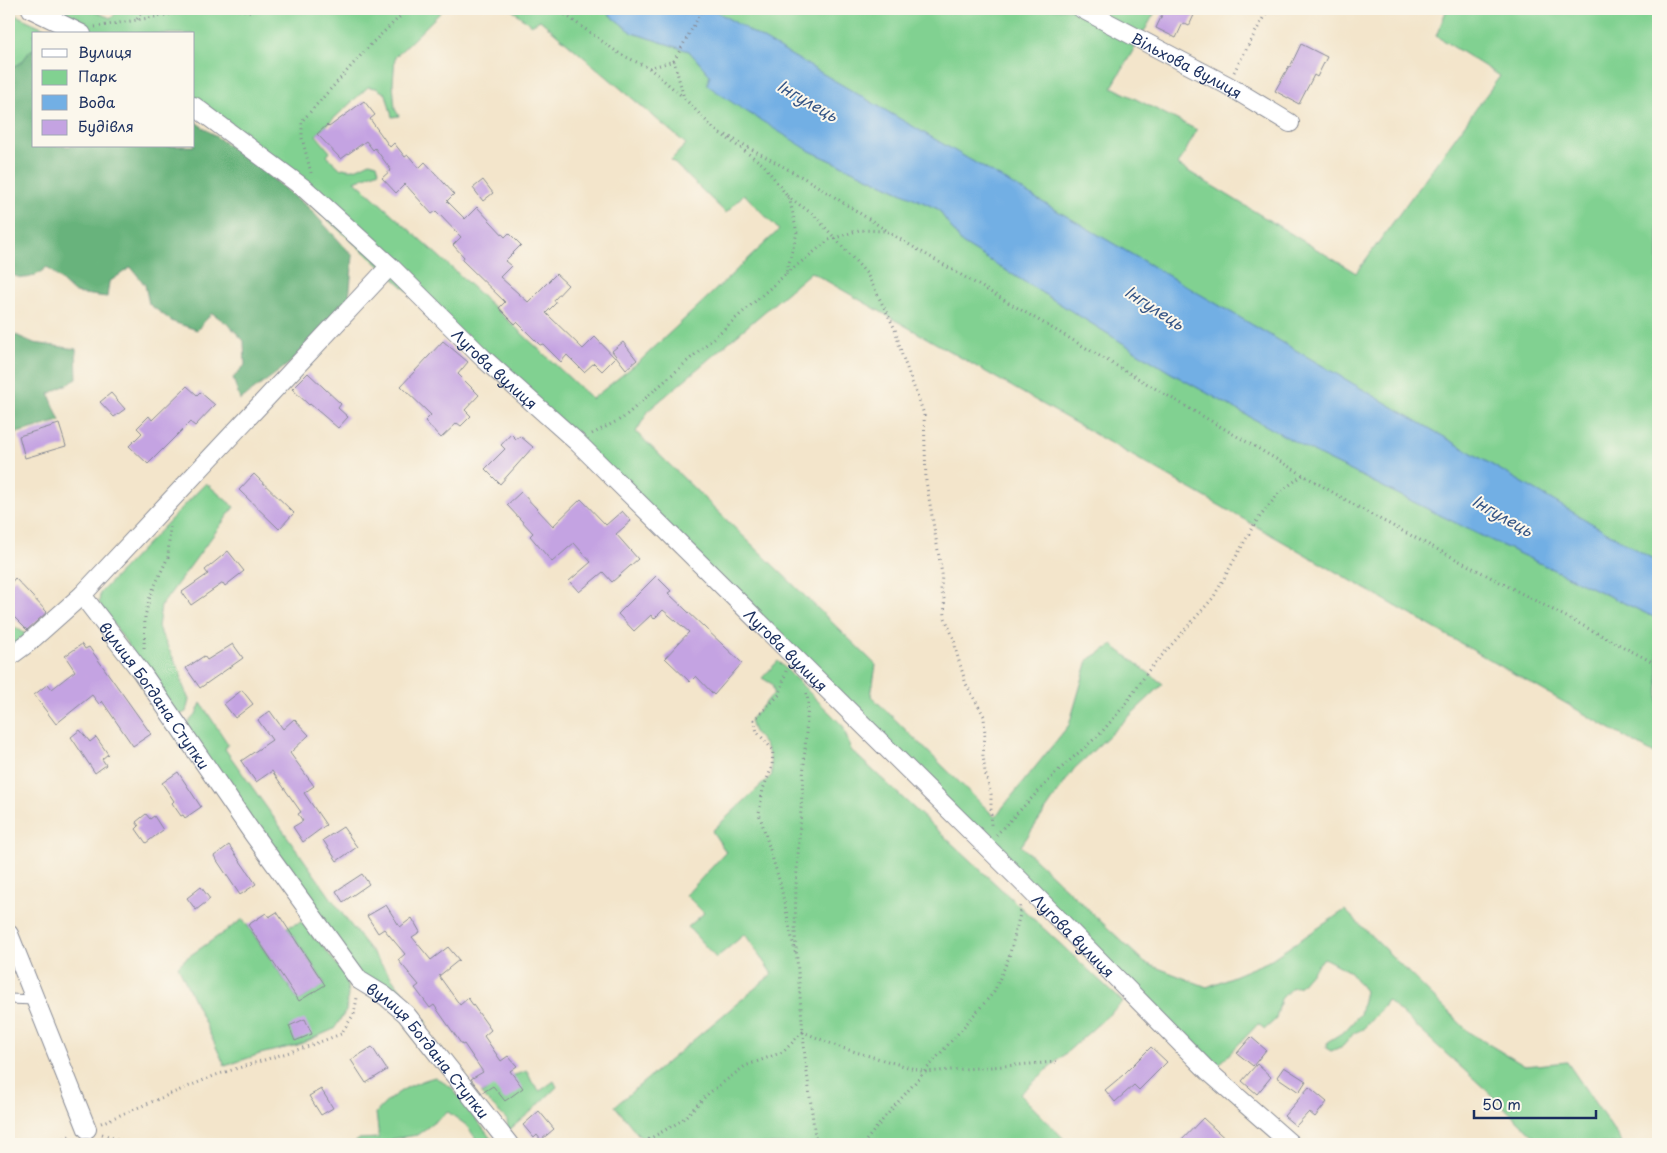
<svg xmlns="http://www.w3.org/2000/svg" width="1667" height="1153" viewBox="0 0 1667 1153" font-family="'Playpen Sans',sans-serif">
  <rect width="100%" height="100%" fill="#fbf7ec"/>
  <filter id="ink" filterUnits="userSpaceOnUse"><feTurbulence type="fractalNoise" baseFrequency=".02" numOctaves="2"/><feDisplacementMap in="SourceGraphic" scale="10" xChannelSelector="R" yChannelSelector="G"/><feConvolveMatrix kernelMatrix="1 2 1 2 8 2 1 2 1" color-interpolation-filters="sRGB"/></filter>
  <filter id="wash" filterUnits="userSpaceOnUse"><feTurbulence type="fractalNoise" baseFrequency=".0096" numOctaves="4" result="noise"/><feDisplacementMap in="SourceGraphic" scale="20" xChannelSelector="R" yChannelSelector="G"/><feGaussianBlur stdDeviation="1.12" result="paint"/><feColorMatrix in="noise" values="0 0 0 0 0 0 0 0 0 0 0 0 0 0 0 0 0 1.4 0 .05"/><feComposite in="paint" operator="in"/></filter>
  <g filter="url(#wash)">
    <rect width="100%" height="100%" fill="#f3e5cb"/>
    <g fill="#81d191" stroke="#4e8078">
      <path d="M 40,9 L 87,9 L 111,18 L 120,9 L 444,9 L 395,57 L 393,83 L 395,109 L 399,116 L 392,117 L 386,94 L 376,88 L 368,87 L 316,135 L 330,152 L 327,156 L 341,169 L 343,168 C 355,172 360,166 370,162 L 377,164 L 379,171 L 355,181 L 452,268 L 592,399 L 641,360 L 779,230 L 744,194 L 726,213 L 671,160 L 686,144 L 540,20 L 531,25 L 511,9 L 602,9 L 633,33 L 689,51 L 710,75 L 810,151 L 938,209 L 962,243 L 1171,373 L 1317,454 L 1482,536 L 1658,619 L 1658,756 L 811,272 L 649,410 L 636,432 L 876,665 L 871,696 L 995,817 L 1069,725 L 1088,660 L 1112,645 L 1163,684 L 1074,769 L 1021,846 L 1145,963 L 1207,987 L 1267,962 L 1345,910 L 1470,1033 L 1525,1066 L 1567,1062 L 1623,1144 L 1542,1144 L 1485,1089 L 1387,1000 L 1383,1007 L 1363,1029 L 1354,1033 L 1343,1046 L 1331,1051 L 1326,1048 L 1327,1042 L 1345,1031 L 1360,1014 L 1365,991 L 1350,972 L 1324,958 L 1300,986 L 1291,988 L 1281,999 L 1276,1019 L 1265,1029 L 1258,1024 L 1214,1070 L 616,476 L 194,101 L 194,34 L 89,34 Z"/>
      <polygon points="712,9 1157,9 1112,87 1197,130 1178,165 1356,273 1500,76 1436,36 1447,9 1658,9 1658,562"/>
      <polygon points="9,12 46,29 49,34 34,34 34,49 30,51 22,62 9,69"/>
      <polygon points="206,483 234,507 161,606 158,627 181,674 182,683 189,700 186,712 177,716 99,603 100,593"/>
      <path d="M 9,623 C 14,629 21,629 26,635 L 9,649 Z"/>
      <path d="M 778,661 L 843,726 L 851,750 L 1123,1002 L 1020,1094 L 1069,1144 L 646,1144 L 615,1106 L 772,974 L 745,934 L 716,958 L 688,927 L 704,913 L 686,895 L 726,852 L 712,831 L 772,775 C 771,764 770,752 764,744 C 755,732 754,736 750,720 L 774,693 L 772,684 L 762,678 Z"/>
      <polygon points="201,703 228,744 225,749 346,919 427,1023 422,1025 356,973 185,726 196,714"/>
      <polygon points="243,919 299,1001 325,984 287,927 301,922 312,929 313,938 320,942 346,977 348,994 346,1011 334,1029 298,1045 260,1054 225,1066 178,966 185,959"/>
      <polygon points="527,1071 532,1082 540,1091 554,1081 557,1087 534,1109 508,1131 507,1120 481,1094 487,1090 484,1085"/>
      <path d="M 435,1077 L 452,1088 L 495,1144 L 480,1144 L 466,1125 L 448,1112 L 417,1135 L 392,1139 L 387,1144 L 352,1144 L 359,1139 L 379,1138 L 376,1113 C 393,1093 410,1084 435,1077 Z"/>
    </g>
    <g fill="#68b37b" stroke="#42716c">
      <path d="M 34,49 L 34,146 L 194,146 L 194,121 L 255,164 L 309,208 L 353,256 L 349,299 L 290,363 L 240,400 L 233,378 L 245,365 L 244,341 L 229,325 L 212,313 L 197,330 L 173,322 L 149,304 L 145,285 L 131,267 L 109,282 L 107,297 L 75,293 L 47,267 C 34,278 24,282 9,273 L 9,69 L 22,62 L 30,51 Z"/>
      <polygon points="9,332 34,343 76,349 77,379 49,394 60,421 17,433 9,430"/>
    </g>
    <polygon fill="#72afe4" stroke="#466fa1" points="602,9 712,9 1658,562 1658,619 1482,536 1317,454 1171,373 962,243 938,209 810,151 736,105 707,85 710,75 689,51 633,33"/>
    <g id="blocks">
      <g fill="#c4a3e2">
        <polygon points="1154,9 1191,9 1189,12 1194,15 1189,26 1183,23 1176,38 1156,28 1163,13"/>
        <polygon points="1301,44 1327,57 1317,77 1314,75 1299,104 1275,91 1289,66 1290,67"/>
        <polygon points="364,101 375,115 370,119 390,147 394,143 405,157 408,155 419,168 425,162 454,194 447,201 465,219 477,207 505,237 509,233 521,245 505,261 511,266 500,277 528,302 556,274 568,285 554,300 556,303 546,313 583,349 595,337 615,358 602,371 594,363 584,372 567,355 561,362 543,344 540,345 517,322 515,324 499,308 505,302 462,260 464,257 453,245 461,237 436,211 432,214 405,184 396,193 382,178 391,170 375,148 373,150 366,141 341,159 317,134 327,125 329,127"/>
        <polygon points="483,180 493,193 483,201 473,188"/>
        <polygon points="443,341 468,362 458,374 479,395 465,410 471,416 461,426 457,423 441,438 425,421 431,415 401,386"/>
        <polygon points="623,342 637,360 626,369 612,351"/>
        <polygon points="308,373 341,404 338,408 348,417 338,428 310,404 309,405 292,389"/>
        <polygon points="187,386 197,395 200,392 215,405 195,426 190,422 148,464 129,446 142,433 137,428 149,416 152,420"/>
        <polygon points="111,393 125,409 114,417 100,402"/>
        <polygon points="59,424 66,446 25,458 19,436"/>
        <polygon points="511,434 516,439 520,436 533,447 500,484 485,469 505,449 501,445"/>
        <polygon points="254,474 294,513 279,529 239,490"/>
        <polygon points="521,492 553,526 581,499 606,525 622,511 631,521 616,534 638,559 612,582 603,572 579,592 569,581 591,562 574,543 552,562 530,536 533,533 507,505"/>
        <polygon points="228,551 244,571 225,586 223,583 191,605 182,592 208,574 205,570"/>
        <polygon points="656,576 671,591 668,593 742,663 714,695 696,676 690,682 665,658 689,632 663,610 654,619 651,615 634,631 618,614"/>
        <polygon points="15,578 47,612 27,630 9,612 9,585"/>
        <polygon points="82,644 85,649 89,647 151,734 133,746 102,701 99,704 92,695 56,724 34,695 48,684 52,689 75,671 65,656"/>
        <polygon points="233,644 243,658 200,688 186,668 204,656 207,660"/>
        <polygon points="242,690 253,704 235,718 224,704"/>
        <polygon points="270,711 283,729 294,719 309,735 290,753 314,786 304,793 326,825 303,842 293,827 303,821 298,814 301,812 272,771 256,782 241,761 272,740 258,720"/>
        <polygon points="80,730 90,742 96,737 108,754 102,759 106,765 95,773 71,737"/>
        <polygon points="178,772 201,807 185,818 183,815 181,816 172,803 174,801 162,783"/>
        <polygon points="146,814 150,819 154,816 163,830 146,843 136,829 139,826 136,822"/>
        <polygon points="343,827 357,847 337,861 323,840"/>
        <polygon points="229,845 256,884 240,895 214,856"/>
        <polygon points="362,874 369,884 343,902 336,891"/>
        <polygon points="201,887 210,899 196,910 187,898"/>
        <polygon points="386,905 400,927 412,918 420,932 412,937 431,960 448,947 459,960 439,976 460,1005 468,998 491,1030 484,1036 501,1061 508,1056 517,1066 510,1071 523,1088 505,1101 493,1086 482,1093 471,1079 483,1072 464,1044 462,1045 434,1005 430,1008 415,988 419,985 398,960 405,954 384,929 378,933 367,916"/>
        <polygon points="277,912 325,985 299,1001 248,925 266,913 269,917"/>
        <polygon points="305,1019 312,1034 295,1041 289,1026"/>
        <polygon points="1251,1037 1266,1050 1253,1066 1237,1053"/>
        <polygon points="372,1047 387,1070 366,1083 351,1060"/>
        <polygon points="1151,1047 1167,1062 1139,1090 1134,1085 1115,1102 1105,1090 1123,1075"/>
        <polygon points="1257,1064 1271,1077 1257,1094 1242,1081"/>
        <polygon points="1284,1067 1306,1081 1299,1092 1277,1077"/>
        <polygon points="1309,1087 1327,1102 1315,1117 1309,1112 1296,1126 1284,1116"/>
        <polygon points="321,1089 333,1108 321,1115 309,1096"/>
        <polygon points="539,1111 554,1129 541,1140 537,1135 534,1138 523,1125"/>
        <polygon points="1203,1118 1231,1144 1178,1144"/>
      </g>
    </g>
  </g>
  <g filter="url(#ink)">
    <use href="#blocks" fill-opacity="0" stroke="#878a94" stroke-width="1"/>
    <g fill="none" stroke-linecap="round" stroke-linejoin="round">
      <defs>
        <polyline id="service" points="9,999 35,1000"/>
        <g id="minor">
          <polyline points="31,9 82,34"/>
          <path id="s1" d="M 1082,9 L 1227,85 L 1290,123"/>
          <path id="s2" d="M 194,106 L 305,189 L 390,266 L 484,359 L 577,442 L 1020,880 L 1208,1071 L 1291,1144"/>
          <path id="s3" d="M 82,595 L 142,673 L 253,834 L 359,980 L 385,996 L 406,1014 L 509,1144"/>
          <polyline points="9,657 28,643 82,595 390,266"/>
          <polyline points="9,934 87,1129"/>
        </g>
      </defs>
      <use href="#service" stroke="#878a94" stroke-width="11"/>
      <use href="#minor" stroke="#878a94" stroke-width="20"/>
      <g stroke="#878a94" stroke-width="3" stroke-dasharray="1 4" stroke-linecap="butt">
        <polyline points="234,9 249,11 275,9"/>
        <polyline points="557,9 620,54 649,68 674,61"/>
        <polyline points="137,19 146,9"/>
        <polyline points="95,27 202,9"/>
        <polyline points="649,68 683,97"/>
        <polyline points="1234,72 1268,9"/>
        <polyline points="726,135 811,182 886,230"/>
        <polyline points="311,173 302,138 302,121 372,43 408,9"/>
        <polyline points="787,196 814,215 867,274 895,329 902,355 924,414 926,481 942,574 941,590 944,599 945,618 954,639 956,651 966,684 984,716 985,736 983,755 985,772 991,794 991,828"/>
        <polyline points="786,274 829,240 859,230 886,231 1370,514 1658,665"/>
        <polyline points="592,434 623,418 786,274 797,233 790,201 787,196 764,165 714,129 684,98 674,61 703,9"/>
        <polyline points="144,648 145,617 150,596 168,557 170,527"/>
        <polyline points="786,671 780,694 754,720 757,732 773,750 772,767 763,789 759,813 780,883 795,952"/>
        <polyline points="807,693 808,703 796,885 795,935 805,1057 816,1144"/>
        <polyline points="996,835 1059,770 1100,734 1124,706 1149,670 1213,598 1255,523 1279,493 1303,475"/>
        <polyline points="101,1123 216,1075 309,1046 341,1034 354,1014 357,998"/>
        <polyline points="102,1134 133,1144"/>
        <polyline points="644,1142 681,1121 709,1093 745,1066 783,1052 803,1032 842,1048 925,1072 1056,1062"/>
        <polyline points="50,1144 72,1135"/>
        <polyline points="863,1144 891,1110 994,992 1009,957 1020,914 1020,904"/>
      </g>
      <use href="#service" stroke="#fff" stroke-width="9"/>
      <use href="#minor" stroke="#fff" stroke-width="18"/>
    </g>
  </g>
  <g text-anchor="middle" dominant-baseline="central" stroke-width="4" stroke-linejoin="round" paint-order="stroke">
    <g font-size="15" fill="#1b2f5e" stroke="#fbf7ec">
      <text stroke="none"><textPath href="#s1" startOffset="119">Вільхова вулиця</textPath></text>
      <text stroke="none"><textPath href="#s2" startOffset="400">Лугова вулиця</textPath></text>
      <text stroke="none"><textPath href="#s2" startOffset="805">Лугова вулиця</textPath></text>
      <text stroke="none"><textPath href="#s3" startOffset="124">вулиця Богдана Ступки</textPath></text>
      <text stroke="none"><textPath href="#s2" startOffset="1210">Лугова вулиця</textPath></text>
      <text stroke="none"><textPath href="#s3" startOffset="574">вулиця Богдана Ступки</textPath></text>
    </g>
    <g font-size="16" font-style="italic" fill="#355586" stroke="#fbf7ec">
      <text transform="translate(808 100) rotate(30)">Інгулець</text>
      <text transform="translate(1155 307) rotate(33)">Інгулець</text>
      <text transform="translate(1503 515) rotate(30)">Інгулець</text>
    </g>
  </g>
  <rect width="1667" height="1153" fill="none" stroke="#fbf7ec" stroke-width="30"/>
  <rect x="32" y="32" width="162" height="115" fill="#fbf7ec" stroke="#a1a7b3"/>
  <rect x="42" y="49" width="25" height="8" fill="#ffffff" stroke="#a1a7b3"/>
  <text x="78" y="58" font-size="15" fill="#1b2f5e">Вулиця</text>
  <rect x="42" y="70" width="25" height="15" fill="#81d191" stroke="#a1a7b3"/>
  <text x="78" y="82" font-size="15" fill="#1b2f5e">Парк</text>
  <rect x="42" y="95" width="25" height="15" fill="#72afe4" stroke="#a1a7b3"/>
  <text x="78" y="108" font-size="15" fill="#1b2f5e">Вода</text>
  <rect x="42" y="120" width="25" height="15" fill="#c4a3e2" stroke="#a1a7b3"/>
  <text x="78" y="132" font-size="15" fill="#1b2f5e">Будівля</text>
  <path d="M1474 1110v8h122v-8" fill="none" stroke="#1b2f5e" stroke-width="2.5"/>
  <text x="1482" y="1110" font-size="15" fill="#1b2f5e" stroke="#fbf7ec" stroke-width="4" paint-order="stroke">50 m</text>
</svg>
